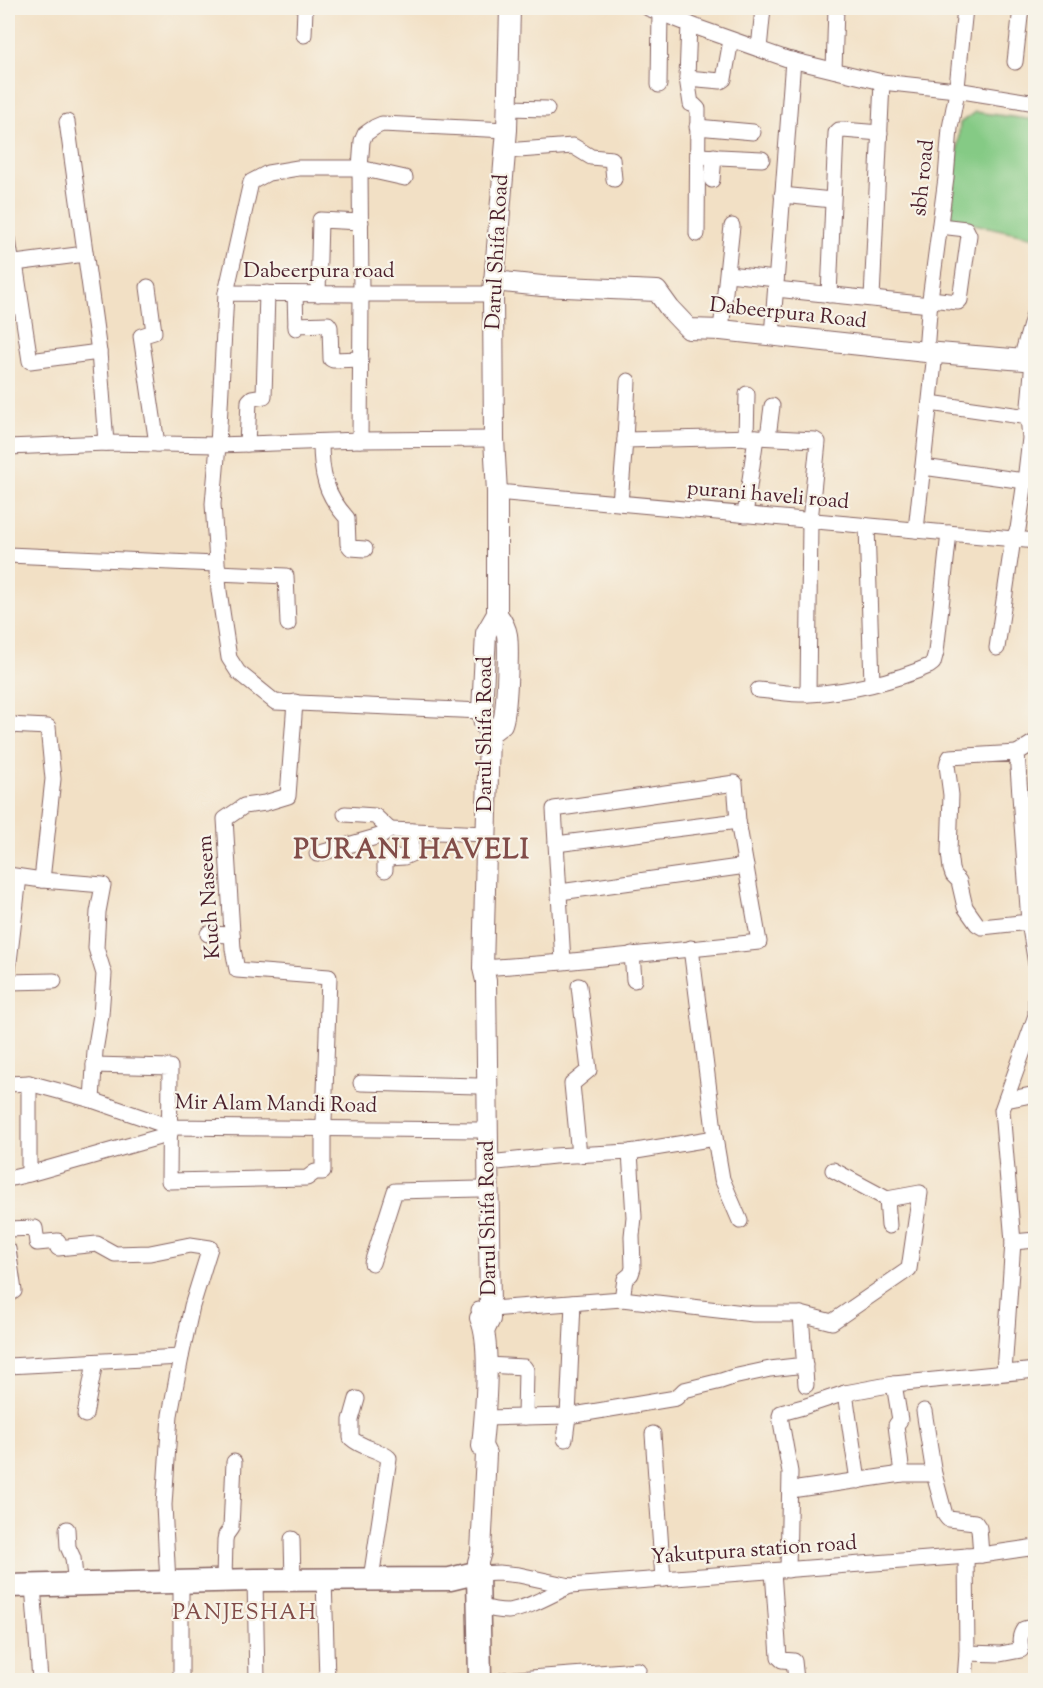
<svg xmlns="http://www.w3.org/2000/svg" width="1043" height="1688" viewBox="0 0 1043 1688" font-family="'Sorts Mill Goudy',serif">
  <rect width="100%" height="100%" fill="#f7f3e8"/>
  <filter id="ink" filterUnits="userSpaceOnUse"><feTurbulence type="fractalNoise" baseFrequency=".0167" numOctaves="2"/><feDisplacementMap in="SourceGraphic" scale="12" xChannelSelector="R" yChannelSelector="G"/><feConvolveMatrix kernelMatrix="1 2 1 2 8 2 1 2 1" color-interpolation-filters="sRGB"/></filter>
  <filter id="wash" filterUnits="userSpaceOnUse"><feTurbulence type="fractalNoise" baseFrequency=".008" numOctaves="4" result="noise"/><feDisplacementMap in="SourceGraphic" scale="24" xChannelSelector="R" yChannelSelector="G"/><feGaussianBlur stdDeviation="1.35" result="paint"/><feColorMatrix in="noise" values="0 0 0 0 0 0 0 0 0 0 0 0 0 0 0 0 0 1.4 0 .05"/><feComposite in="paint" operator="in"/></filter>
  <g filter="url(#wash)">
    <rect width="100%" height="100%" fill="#f2e0c5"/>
    <polygon fill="#85ca85" stroke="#687458" stroke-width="1.5" points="975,112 1035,120 1036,232 1034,237 951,219 960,123"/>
  </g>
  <g filter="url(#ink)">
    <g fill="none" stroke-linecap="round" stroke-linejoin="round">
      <defs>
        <g id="minor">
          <polyline points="648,8 699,28 787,59 882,82 956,90 1036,103"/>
          <polyline points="689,24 687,78 691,104 694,105 698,109 697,234"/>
          <polyline points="304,35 305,8"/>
          <polyline points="759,49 763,8"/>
          <polyline points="1015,62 1021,8"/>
          <polyline points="834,70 836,8"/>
          <polyline points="687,78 721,81 724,79 731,40"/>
          <polyline points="659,85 660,12"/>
          <polyline points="508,108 547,109"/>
          <polyline points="67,122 99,352 106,443"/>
          <polyline points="697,127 753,132"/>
          <polyline points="505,151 573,146 591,157 612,159 614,179"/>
          <polyline points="698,156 762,159"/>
          <polyline points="712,180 714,156"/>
          <polyline points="782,195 832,200"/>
          <polyline points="8,239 11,259 15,263 30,361 99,352"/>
          <polyline points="15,263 85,254"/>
          <polyline points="728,274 776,279"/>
          <polyline points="148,287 154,332 141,336 157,444"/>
          <polyline points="776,289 930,305"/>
          <polyline points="226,293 251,182 268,173 298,168 360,168 405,178"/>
          <polyline points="295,294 296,328"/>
          <polyline points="318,294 320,220 361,222"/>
          <polyline points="829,295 836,133 839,130 843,130 880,133"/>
          <polyline points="872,298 882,82"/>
          <polyline points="930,299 958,302 960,300 969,235 966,229 940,226"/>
          <polyline points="296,325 328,324 330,327 331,359 333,360 361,359"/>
          <polyline points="721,330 732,226"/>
          <polyline points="772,336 793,60"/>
          <polyline points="926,352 930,299 946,178 950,128 956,97 965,8"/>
          <polyline points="1021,359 1036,307"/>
          <polyline points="930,403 1028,417"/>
          <polyline points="756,437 815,440 818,442 810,521 808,694"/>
          <polyline points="768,437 772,406"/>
          <polyline points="746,438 747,394"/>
          <polyline points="360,440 361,294 360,168 362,141 365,134 375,127 382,124 507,130"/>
          <polyline points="625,440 628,381"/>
          <path d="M 321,442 C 321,473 325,494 347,518 L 348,544 L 351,548 L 365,549"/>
          <polyline points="247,444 249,401 252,398 264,396 267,293"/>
          <polyline points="8,447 106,443 218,445 360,440 494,439"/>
          <polyline points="923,467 1025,481"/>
          <polyline points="497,492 1036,541"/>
          <polyline points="620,503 625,440 756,437 745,515"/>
          <polyline points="867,526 872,684"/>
          <polyline points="916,530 935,353"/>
          <polyline points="8,555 216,564"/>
          <polyline points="217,573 286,576 288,624"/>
          <polyline points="997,648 1013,539 1018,529 1025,481 1030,438 1028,417 1033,361"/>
          <path d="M 758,690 C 775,691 793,695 810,694 C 847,692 895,681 929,666 L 933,663 L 936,652 L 949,533"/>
          <polyline points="482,711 275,702 238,672 229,658 219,591 213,504 218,445 226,293 361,294 493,294"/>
          <polyline points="8,725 48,727 53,779 42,880"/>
          <polyline points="1017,753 1036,741"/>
          <polyline points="345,814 375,816 390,830"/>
          <polyline points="556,844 738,821"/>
          <polyline points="317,854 383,835 390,830 486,834"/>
          <polyline points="385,870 385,862 388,858 404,857 411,854 412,831"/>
          <polyline points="8,875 42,880 103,885 98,912 96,948 104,974 101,1015 95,1051 92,1100"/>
          <polyline points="560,892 746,866"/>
          <polyline points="1029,922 982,927 977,924 965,907 959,881 953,875 951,869 949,852 951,795 947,765 948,761 950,757 1017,753 1029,922 1036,964"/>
          <polyline points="208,934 232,935"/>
          <polyline points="691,948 715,1138 722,1179 740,1221"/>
          <polyline points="632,954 634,980"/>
          <polyline points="483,968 563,962 759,942 738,821 735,783 554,809 563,962"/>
          <polyline points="8,970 19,877"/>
          <polyline points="8,982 54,981"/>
          <polyline points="579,986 589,1070 572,1084 579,1155"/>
          <polyline points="1036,991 1036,1020"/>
          <polyline points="94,1065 170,1067 169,1181 307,1178 315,1172 323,1172 323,1128 324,1121 329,977 237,970 233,949 225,819 244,806 265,803 288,796 295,702"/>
          <polyline points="361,1083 478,1086"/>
          <polyline points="8,1084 29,1083 92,1100 170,1127 479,1130"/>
          <polyline points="1006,1100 1036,1094"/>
          <polyline points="488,1163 554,1156 630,1152 715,1138"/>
          <polyline points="29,1174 29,1083"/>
          <polyline points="8,1179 29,1174 170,1134"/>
          <polyline points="887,1199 889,1226"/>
          <polyline points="8,1229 35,1228 37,1243 58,1241 58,1248 97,1244 115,1254 150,1253 190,1245 210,1248 192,1306 181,1357 170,1415 164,1505 168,1583"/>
          <polyline points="1013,1242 1036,1240"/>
          <polyline points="8,1249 14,1291 8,1295"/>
          <polyline points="372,1263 395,1191 479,1189"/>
          <polyline points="622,1299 625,1279 631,1274 633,1268 632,1236 634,1217 630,1152"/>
          <polyline points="479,1310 622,1299 753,1314 801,1314 832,1322 909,1269 920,1193 887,1199 833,1170"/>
          <polyline points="801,1314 806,1385"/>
          <polyline points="486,1365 524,1367 526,1370 525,1417 568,1416 676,1398 684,1390 721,1381 733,1377 770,1369 805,1365"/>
          <polyline points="8,1366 181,1357"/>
          <polyline points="1004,1372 1013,1242 1002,1110 1035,1018"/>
          <polyline points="894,1384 900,1420 896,1425 902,1474"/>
          <polyline points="845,1393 858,1481"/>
          <path d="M 357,1399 L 351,1420 L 351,1438 C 363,1449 379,1449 389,1458 L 371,1579"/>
          <polyline points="924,1411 934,1474 945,1515 948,1519 975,1522 979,1528 981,1555"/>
          <polyline points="85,1415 95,1362"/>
          <polyline points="485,1418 525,1417"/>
          <polyline points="653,1434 663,1579"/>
          <polyline points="565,1439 568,1416 573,1303"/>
          <polyline points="791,1490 902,1474 934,1474"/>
          <polyline points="67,1529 68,1547 73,1558 76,1585"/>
          <polyline points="292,1539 293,1580"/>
          <polyline points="788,1570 790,1472 780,1416 781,1413 803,1407 845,1393 894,1384 1036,1370"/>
          <polyline points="773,1571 779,1657 782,1660 794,1661 796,1680"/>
          <polyline points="478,1574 499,1573 519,1575 570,1586"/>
          <polyline points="324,1579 327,1680"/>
          <polyline points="255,1580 257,1680"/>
          <polyline points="224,1581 225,1540 226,1535 231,1528 234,1462"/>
          <polyline points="181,1583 181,1680"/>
          <polyline points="33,1585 40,1680"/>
          <path d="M 480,1606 C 489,1609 498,1611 508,1611 C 527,1609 552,1594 570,1586 L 981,1555 L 1036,1547"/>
          <path d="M 967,1653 L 1000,1654 L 1021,1650 C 1020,1641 1019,1636 1024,1629 L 1036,1626"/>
          <polyline points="504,1680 638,1670"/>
          <polyline points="965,1680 967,1653 966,1556"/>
        </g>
        <g id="major">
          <polyline points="493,293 494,281 542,286 657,291 670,309 689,329 721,330 926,352 1036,361"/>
          <path d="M 489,734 L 502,724 C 507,714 509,648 507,635 C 506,628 502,621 497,614"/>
          <polyline points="485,1329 490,1319 490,1311 486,981 483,968 489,734 484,723 482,711 486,633 497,614 497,492 494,439 493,294 507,130 510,8"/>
          <path d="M 478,1574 L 478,1562 L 481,1552 L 486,1454 L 482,1446 C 485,1416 492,1344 480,1318"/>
        </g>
        <polyline id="highway" points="8,1586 255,1580 450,1579 471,1574 478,1574 480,1680"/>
      </defs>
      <use href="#minor" stroke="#856361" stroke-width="17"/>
      <use href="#major" stroke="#856361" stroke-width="22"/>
      <use href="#highway" stroke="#856361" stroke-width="25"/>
      <use href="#minor" stroke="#fff" stroke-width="15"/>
      <use href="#major" stroke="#fff" stroke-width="20"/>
      <use href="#highway" stroke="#fff" stroke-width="22"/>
    </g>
  </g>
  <g text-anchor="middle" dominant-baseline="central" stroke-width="4.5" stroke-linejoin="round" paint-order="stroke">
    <g font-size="21" fill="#4a1f2b" stroke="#f7f3e8">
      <text transform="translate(924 178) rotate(-84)">sbh road</text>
      <text transform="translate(498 252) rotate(-87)">Darul Shifa Road</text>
      <text x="319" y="272">Dabeerpura road</text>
      <text transform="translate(788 314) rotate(6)">Dabeerpura Road</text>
      <text transform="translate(768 496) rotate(5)">purani haveli road</text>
      <text transform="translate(486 734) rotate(-90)">Darul Shifa Road</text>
      <text transform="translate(210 897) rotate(-94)">Kuch Naseem</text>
      <text transform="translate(276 1105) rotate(1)">Mir Alam Mandi Road</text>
      <text transform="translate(489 1218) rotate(-91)">Darul Shifa Road</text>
      <text transform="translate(754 1551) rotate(-4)">Yakutpura station road</text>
    </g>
    <g font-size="22" letter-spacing="1.5" fill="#824d49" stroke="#f7f3e8">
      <text x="245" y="1614">PANJESHAH</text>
    </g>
    <g font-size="27" font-weight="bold" letter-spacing="1.5" fill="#824d49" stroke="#f7f3e8">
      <text x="412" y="851">PURANI HAVELI</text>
    </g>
  </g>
  <rect width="1043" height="1688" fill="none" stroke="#f7f3e8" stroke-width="30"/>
</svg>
